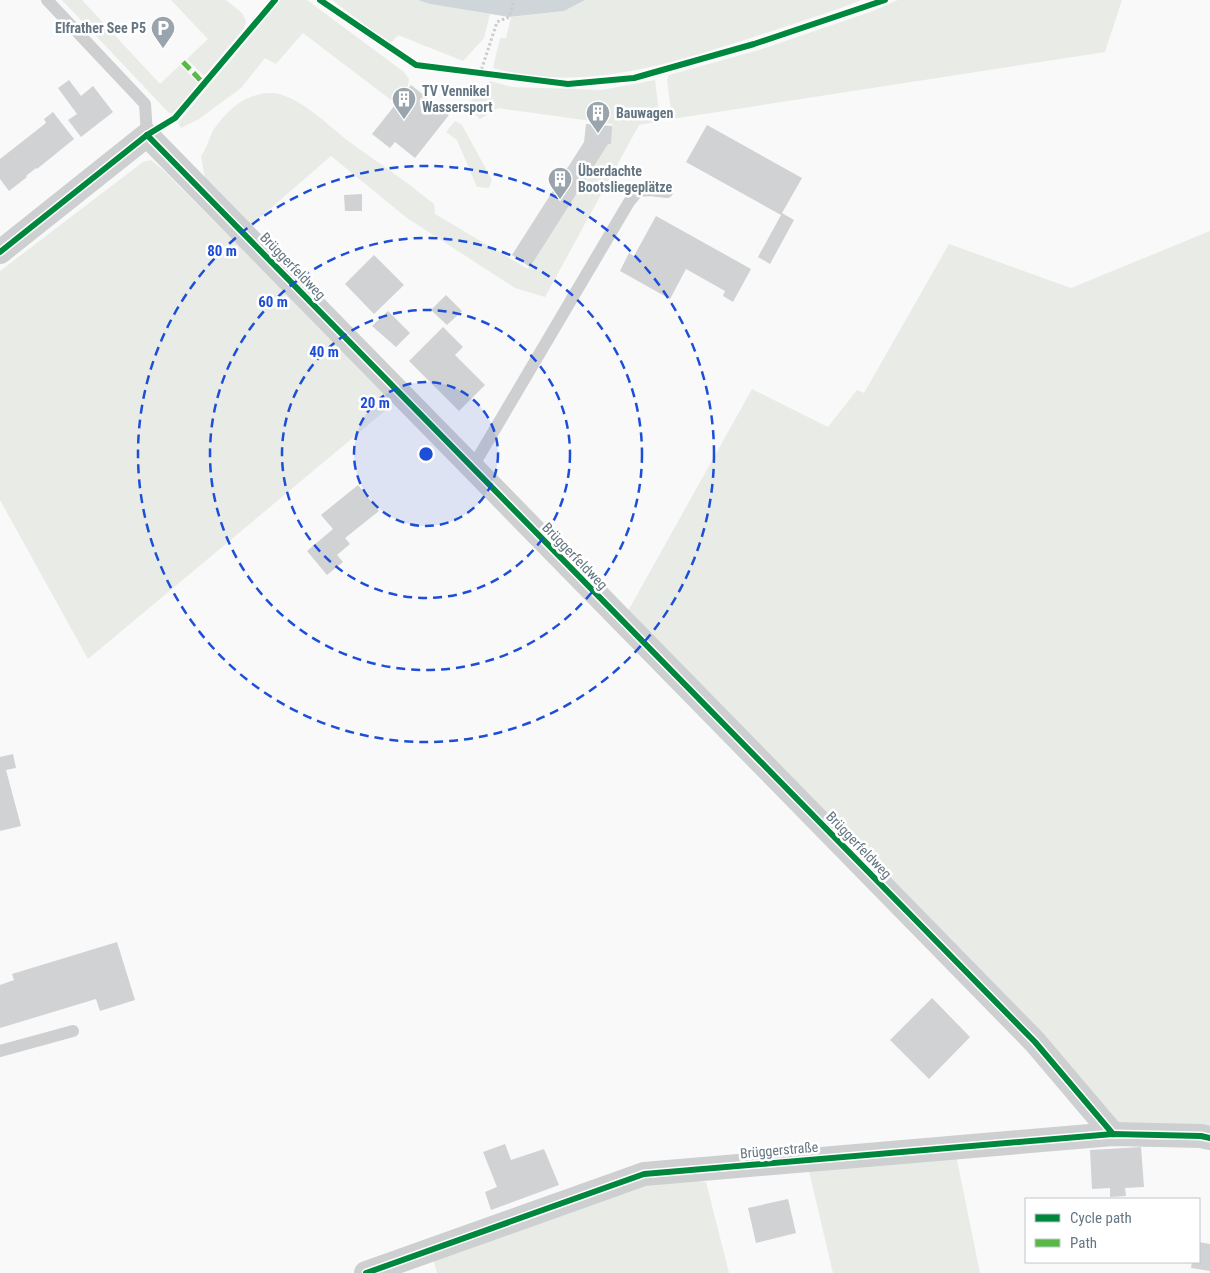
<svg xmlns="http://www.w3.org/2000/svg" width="1210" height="1273" viewBox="0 0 1210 1273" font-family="'Roboto Condensed',sans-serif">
  <rect width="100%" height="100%" fill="#f9f9f9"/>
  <g fill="#e8ebe6">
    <polygon points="62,0 82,0 160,84 180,65 198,83 174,113 169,113"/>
    <polygon points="171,0 226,0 242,13 246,21 244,28 204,76 187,59 208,39"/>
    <polygon points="281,0 307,0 404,72 409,79 408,86 397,100 393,97 391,100 303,33 276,64 265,58 241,88 199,119 181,128 178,123"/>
    <polygon points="332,0 418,0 430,4 490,14 484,38 463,61 398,35 390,44"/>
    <path d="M 585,0 L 862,0 C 820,16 778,29 735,43 C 655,68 577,91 493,68 L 500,38 L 506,38 L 511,17 L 564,11 Z"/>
    <polygon points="898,0 1122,0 1105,52 672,119 667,80 669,75 759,50 873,11"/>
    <path d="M 655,80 L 660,121 L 639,125 L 545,297 L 515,288 L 407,218 L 331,156 L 248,228 L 207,190 L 201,156 C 208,147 209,137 214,129 C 222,117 236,103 248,98 C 258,94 271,91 282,95 C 309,104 328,126 351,143 C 379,163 407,182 434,204 L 435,214 L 528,269 L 613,124 L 498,108 L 480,119 L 466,106 L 490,81 L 512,87 L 602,90 Z"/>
    <polygon points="455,121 462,125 492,180 489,188 477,187 457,140 446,132"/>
    <polygon points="151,160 162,169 382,390 392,405 88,659 0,500 0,271 143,162"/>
    <polygon points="1210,231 1210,1128 1117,1125 628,611 752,389 828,427 857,390 864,393 949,244 1071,288"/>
    <polygon points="956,1155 980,1273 833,1273 809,1171"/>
    <polygon points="671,1178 706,1182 729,1273 437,1273 433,1258 638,1186"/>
  </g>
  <polygon fill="#ced6d9" points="418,0 585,0 564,11 509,17 430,4"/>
  <g fill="#d0d2d3">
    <polygon points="69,80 81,96 93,86 113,112 81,137 68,120 77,114 58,88"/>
    <polygon points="411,85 449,115 415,158 395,142 390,148 372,134"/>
    <polygon points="53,112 74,139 37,169 36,168 26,176 27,177 9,191 0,179 0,159 46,123 44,119"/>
    <polygon points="586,124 612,126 611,144 608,144 530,267 512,255 584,142"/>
    <polygon points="707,125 802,178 782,213 794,220 770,264 758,257 781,215 686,162"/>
    <polygon points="362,194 362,211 345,211 344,195"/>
    <polygon points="656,216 751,269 733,302 723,296 725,291 686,269 670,299 620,271 629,253 634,256"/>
    <polygon points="374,255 404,285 374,314 345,284"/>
    <polygon points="446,295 462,311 447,325 431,310"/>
    <polygon points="388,311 410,333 396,347 372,326"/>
    <polygon points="443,327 463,347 455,355 485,385 459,411 409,361"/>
    <polygon points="358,485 379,511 345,538 350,544 337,555 343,562 327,575 307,551 333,529 321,515"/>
    <polygon points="13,754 16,768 6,770 21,826 0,831 0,757"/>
    <polygon points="117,942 135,1000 100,1011 96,999 0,1028 0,985 14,980 12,974"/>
    <polygon points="932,998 970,1037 929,1079 890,1040"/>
    <polygon points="505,1144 511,1160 544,1149 559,1185 491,1210 485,1192 497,1187 483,1152"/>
    <polygon points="1141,1147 1144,1187 1125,1188 1126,1196 1110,1197 1110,1188 1092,1189 1090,1150"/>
    <polygon points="788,1199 796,1233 756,1243 748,1208"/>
    <polygon points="1199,1242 1210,1244 1210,1271 1191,1268 1192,1262 1199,1262"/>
  </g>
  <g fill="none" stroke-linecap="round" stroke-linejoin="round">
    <polyline stroke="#cbcccd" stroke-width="3" stroke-dasharray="2.5 2.5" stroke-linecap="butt" points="480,74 497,22 509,17 514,0"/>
    <g stroke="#cecfd0" stroke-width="12">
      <polyline points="47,0 145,104 147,135"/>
      <polyline points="472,468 629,202 638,191 650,190 667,192"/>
      <polyline points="0,1051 73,1031"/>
    </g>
    <g stroke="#cecfd0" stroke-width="24">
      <polyline points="0,252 147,135 1035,1042 1113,1134"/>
      <polyline points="366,1273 644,1174 1113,1134 1201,1136 1210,1138"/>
    </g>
    <polyline stroke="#58b947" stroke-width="5" stroke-dasharray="10 5" stroke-linecap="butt" points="183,62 204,84"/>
    <defs>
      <g id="cycleway">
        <polyline points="320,0 416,65 568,84 634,78 754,44 885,0"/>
        <polyline points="147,135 1035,1042 1113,1134"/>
        <polyline points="0,252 147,135 175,118 275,0"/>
        <polyline points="366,1273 644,1174 1113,1134 1201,1136 1210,1138"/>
      </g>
    </defs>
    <use href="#cycleway" stroke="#fff" stroke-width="9"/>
    <use href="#cycleway" stroke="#00873e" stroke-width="6"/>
  </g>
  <circle cx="426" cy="454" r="72" fill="#1d4ed8" fill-opacity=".12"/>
  <g fill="none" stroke="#1d4ed8" stroke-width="2.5" stroke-dasharray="9 6">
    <circle cx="426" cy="454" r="72"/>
    <circle cx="426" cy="454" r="144"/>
    <circle cx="426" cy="454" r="216"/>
    <circle cx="426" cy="454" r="288"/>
  </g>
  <defs>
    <symbol id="parking-pin" viewBox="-11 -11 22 30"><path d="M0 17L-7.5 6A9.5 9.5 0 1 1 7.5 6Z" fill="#99a4ac" stroke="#fff"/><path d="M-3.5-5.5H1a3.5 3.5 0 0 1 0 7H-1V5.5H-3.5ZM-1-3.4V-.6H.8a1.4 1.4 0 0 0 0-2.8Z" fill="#fff"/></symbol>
    <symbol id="building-pin" viewBox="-11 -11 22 30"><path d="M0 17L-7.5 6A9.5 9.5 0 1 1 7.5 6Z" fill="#99a4ac" stroke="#fff"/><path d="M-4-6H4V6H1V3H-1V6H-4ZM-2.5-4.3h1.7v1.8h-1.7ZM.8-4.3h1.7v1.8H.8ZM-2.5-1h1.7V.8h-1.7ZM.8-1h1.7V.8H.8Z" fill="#fff"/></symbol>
  </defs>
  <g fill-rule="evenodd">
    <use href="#parking-pin" x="149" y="14" width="28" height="38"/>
    <use href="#building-pin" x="390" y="85" width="28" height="38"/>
    <use href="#building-pin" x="584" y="99" width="28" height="38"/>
    <use href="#building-pin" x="546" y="165" width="28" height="38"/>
  </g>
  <g text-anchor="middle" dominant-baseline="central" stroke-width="5" stroke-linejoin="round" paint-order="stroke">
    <g font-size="14" font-weight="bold" fill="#657683" stroke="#fff" text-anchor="start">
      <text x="146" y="28" text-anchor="end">Elfrather See P5</text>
      <text x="422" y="91">TV Vennikel<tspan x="422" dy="16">Wassersport</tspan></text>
      <text x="616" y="113">Bauwagen</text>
      <text x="578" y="171">Überdachte<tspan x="578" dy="16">Bootsliegeplätze</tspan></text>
    </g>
    <g font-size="14" fill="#657683" stroke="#fff">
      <text transform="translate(293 266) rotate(46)">Brüggerfeldweg</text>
      <text transform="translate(575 556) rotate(46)">Brüggerfeldweg</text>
      <text transform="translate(859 845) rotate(46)">Brüggerfeldweg</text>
      <text transform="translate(779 1150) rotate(-5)">Brüggerstraße</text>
    </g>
  </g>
  <circle cx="426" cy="454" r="8" fill="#1d4ed8" stroke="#fff" stroke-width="2.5"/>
  <g font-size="15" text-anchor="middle" font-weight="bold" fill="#1d4ed8" stroke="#fff" stroke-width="5" stroke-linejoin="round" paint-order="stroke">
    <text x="222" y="256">80 m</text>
    <text x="273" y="307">60 m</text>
    <text x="324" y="357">40 m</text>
    <text x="375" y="408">20 m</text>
  </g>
  <rect x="1025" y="1198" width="175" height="65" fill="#ffffff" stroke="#c1c8cd"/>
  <rect x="1035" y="1214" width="25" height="8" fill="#00873e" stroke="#c1c8cd"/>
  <text x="1070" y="1223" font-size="15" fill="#657683">Cycle path</text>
  <rect x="1035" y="1239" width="25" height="8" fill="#58b947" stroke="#c1c8cd"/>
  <text x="1070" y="1248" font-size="15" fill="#657683">Path</text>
</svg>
